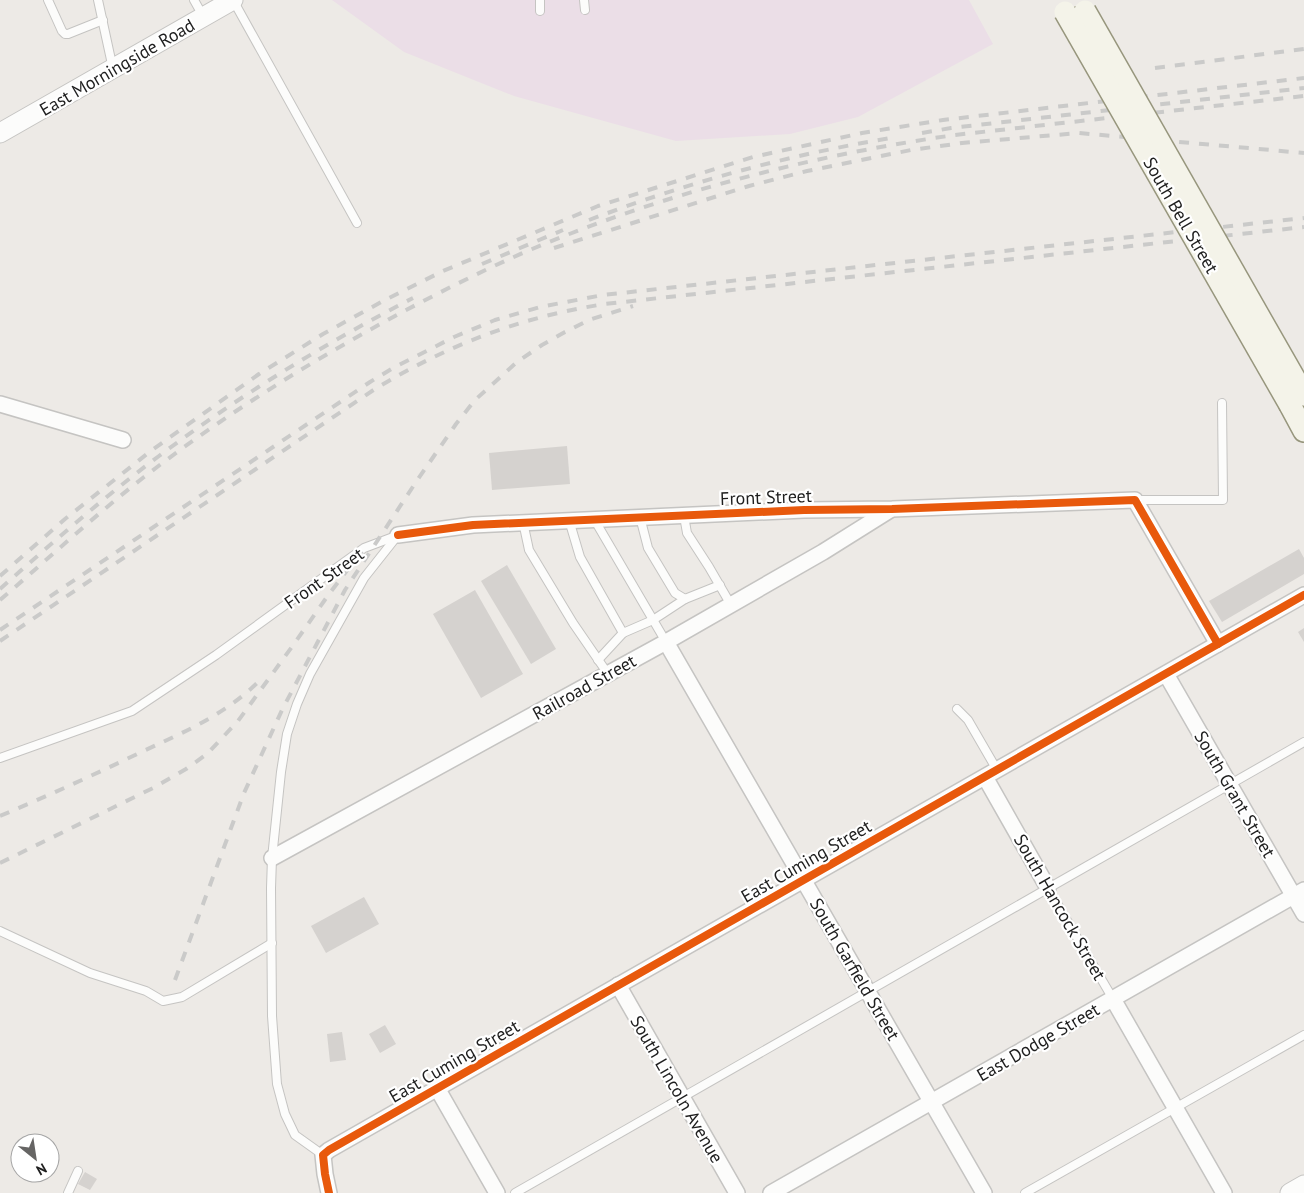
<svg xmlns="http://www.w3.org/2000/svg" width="1304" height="1193" viewBox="0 0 1304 1193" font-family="'PT Sans',sans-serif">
  <rect width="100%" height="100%" fill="#edeae6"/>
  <polygon fill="#ebdee7" points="332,0 969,0 993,44 858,117 790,134 676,141 514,96 404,52"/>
  <g fill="#d5d2cf">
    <polygon points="567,446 570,484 492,490 489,453"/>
    <polygon points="1299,549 1304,558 1304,574 1222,622 1209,601"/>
    <polygon points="507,565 556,649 531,664 481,581"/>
    <polygon points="475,590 523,674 481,698 433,614"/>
    <polygon points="1304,628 1304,642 1298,632"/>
    <polygon points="364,897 379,924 326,953 311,926"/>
    <polygon points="385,1025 396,1044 380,1053 369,1034"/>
    <polygon points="342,1032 346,1060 330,1062 327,1034"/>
    <polygon points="85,1172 97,1179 90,1190 78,1184"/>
  </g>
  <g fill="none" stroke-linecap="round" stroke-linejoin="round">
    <defs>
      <g id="service">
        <polyline points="48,0 62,31 65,34 68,34 103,20"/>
        <polyline points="98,0 113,69"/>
        <polyline points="194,0 203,16"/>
        <polyline points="233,0 357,223"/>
        <polyline points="540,0 540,11"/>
        <polyline points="584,0 585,10"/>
        <polyline points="1135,500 1223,500 1222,403"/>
        <polyline points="684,516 687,533 709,567 731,605"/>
        <polyline points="640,517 648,548 675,593 685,599 720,585"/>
        <polyline points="594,519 666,642"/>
        <polyline points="569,520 580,557 623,633 653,620 685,599"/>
        <polyline points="523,522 529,550 573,623 608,674"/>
        <polyline points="598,660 623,633"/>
        <polyline points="957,709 968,720 997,770"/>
        <polyline points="0,758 132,711 216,655 364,548 396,536"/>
        <polyline points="1048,888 1113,999"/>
        <polyline points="0,931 90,973 146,991 163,1001 182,997 272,943"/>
        <polyline points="323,1155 295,1135 285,1114 277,1084 272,1016 271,888 272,858 281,772 287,734 297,704 310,674 364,578 398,535"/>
        <polyline points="68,1193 78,1171"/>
        <polyline points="515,1193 1304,742"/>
        <polyline points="1025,1193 1304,1035"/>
      </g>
      <g id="minor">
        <polyline points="0,404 123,440"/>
        <polyline points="398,535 473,525 804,510 892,509 1135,500 1218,644"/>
        <polyline points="666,642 984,1193"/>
        <polyline points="1166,674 1304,914"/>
        <polyline points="985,777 1048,888"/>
        <polyline points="272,858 666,642 823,552 890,510"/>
        <polyline points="618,985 737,1193"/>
        <polyline points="1113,999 1224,1193"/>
        <polyline points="437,1088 497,1193"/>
        <polyline points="329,1193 325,1174 323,1155 329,1150 1304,595"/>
        <polyline points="771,1193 1304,890"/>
      </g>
      <g id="tertiary">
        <polyline points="0,133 233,0"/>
        <polyline points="1290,1193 1304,1185"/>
      </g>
      <polyline id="secondary" points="1290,405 1304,431"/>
    </defs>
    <use href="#service" stroke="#c5c4c2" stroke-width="10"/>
    <use href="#minor" stroke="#c5c4c2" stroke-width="18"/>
    <use href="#tertiary" stroke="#c5c4c2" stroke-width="21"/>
    <use href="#secondary" stroke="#97967d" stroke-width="24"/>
    <use href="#service" stroke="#fcfcfb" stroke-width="8"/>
    <use href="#minor" stroke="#fcfcfb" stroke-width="15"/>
    <use href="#tertiary" stroke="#fcfcfb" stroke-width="19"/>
    <use href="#secondary" stroke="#f4f3e9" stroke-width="21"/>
    <g stroke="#cacac9" stroke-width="4" stroke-dasharray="10 10" stroke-linecap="butt">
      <polyline points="1155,68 1304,49"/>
      <polyline points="922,133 951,128 1304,88"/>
      <path d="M 589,220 C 689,182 791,154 897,137"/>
      <polyline points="554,248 749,186 807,171 911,150 962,143 1079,133 1304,153"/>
      <polyline points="482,264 563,230"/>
      <polyline points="0,576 65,519 152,450 259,374 323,334 385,300 443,271 598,206 753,157 862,133 943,120 1304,78"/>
      <path d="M 0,589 C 52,543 104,497 159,456 C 239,396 324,344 413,298"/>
      <path d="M 0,600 C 48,559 94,516 144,477 C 223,416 308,363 395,316 C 453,285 511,256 572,233 C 693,186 827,153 955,135 L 1304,96"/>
      <polyline points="0,630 370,382 393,368 454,337 495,320 540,307 603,295 1304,218"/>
      <path d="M 0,641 L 375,389 C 448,345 520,317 605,304 L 1304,227"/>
      <path d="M 0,816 C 45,797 89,777 133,756 C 181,733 226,716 263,677"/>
      <polyline points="0,863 153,788 186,769 207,754 238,721 294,644 329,594 365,547"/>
      <polyline points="175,980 244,793 282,710 345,590 416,482 456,424 475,400 517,362 542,345 565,332 589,320 633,306"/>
    </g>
    <defs>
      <g id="secondary-bridge">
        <polyline points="1085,11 1304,395"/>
        <polyline points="1065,12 1290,405"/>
      </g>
    </defs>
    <use href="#secondary-bridge" stroke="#97967d" stroke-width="24" stroke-linecap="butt"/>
    <use href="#secondary-bridge" stroke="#f4f3e9" stroke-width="21"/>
    <defs>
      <g id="cycleway">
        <polyline points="398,535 473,525 804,510 892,509 1135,500 1218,644"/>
        <polyline points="329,1193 325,1174 323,1155 329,1150 1304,595"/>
      </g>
    </defs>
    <use href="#cycleway" stroke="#fff" stroke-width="11"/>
    <use href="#cycleway" stroke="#e8590c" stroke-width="8"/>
  </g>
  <g text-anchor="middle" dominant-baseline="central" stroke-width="4.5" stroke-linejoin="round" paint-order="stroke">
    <g font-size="18" fill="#1e1e1e" stroke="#fff">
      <text transform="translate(117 67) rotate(-30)">East Morningside Road</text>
      <text transform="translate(1181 215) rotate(60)">South Bell Street</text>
      <text transform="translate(766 497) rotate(-2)">Front Street</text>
      <text transform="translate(324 578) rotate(-35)">Front Street</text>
      <text transform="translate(584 687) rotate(-29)">Railroad Street</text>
      <text transform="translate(1235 794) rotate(60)">South Grant Street</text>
      <text transform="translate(806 861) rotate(-30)">East Cuming Street</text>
      <text transform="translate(1060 907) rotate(60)">South Hancock Street</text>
      <text transform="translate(855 969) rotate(60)">South Garfield Street</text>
      <text transform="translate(1038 1042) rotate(-30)">East Dodge Street</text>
      <text transform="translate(454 1061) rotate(-30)">East Cuming Street</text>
      <text transform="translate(677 1089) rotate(60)">South Lincoln Avenue</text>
    </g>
  </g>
  <g transform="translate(35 1158) rotate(150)"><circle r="24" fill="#ffffff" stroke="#a5a5a5"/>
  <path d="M0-4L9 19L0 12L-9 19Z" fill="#666564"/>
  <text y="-8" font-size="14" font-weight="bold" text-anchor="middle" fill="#1e1e1e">N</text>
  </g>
</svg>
